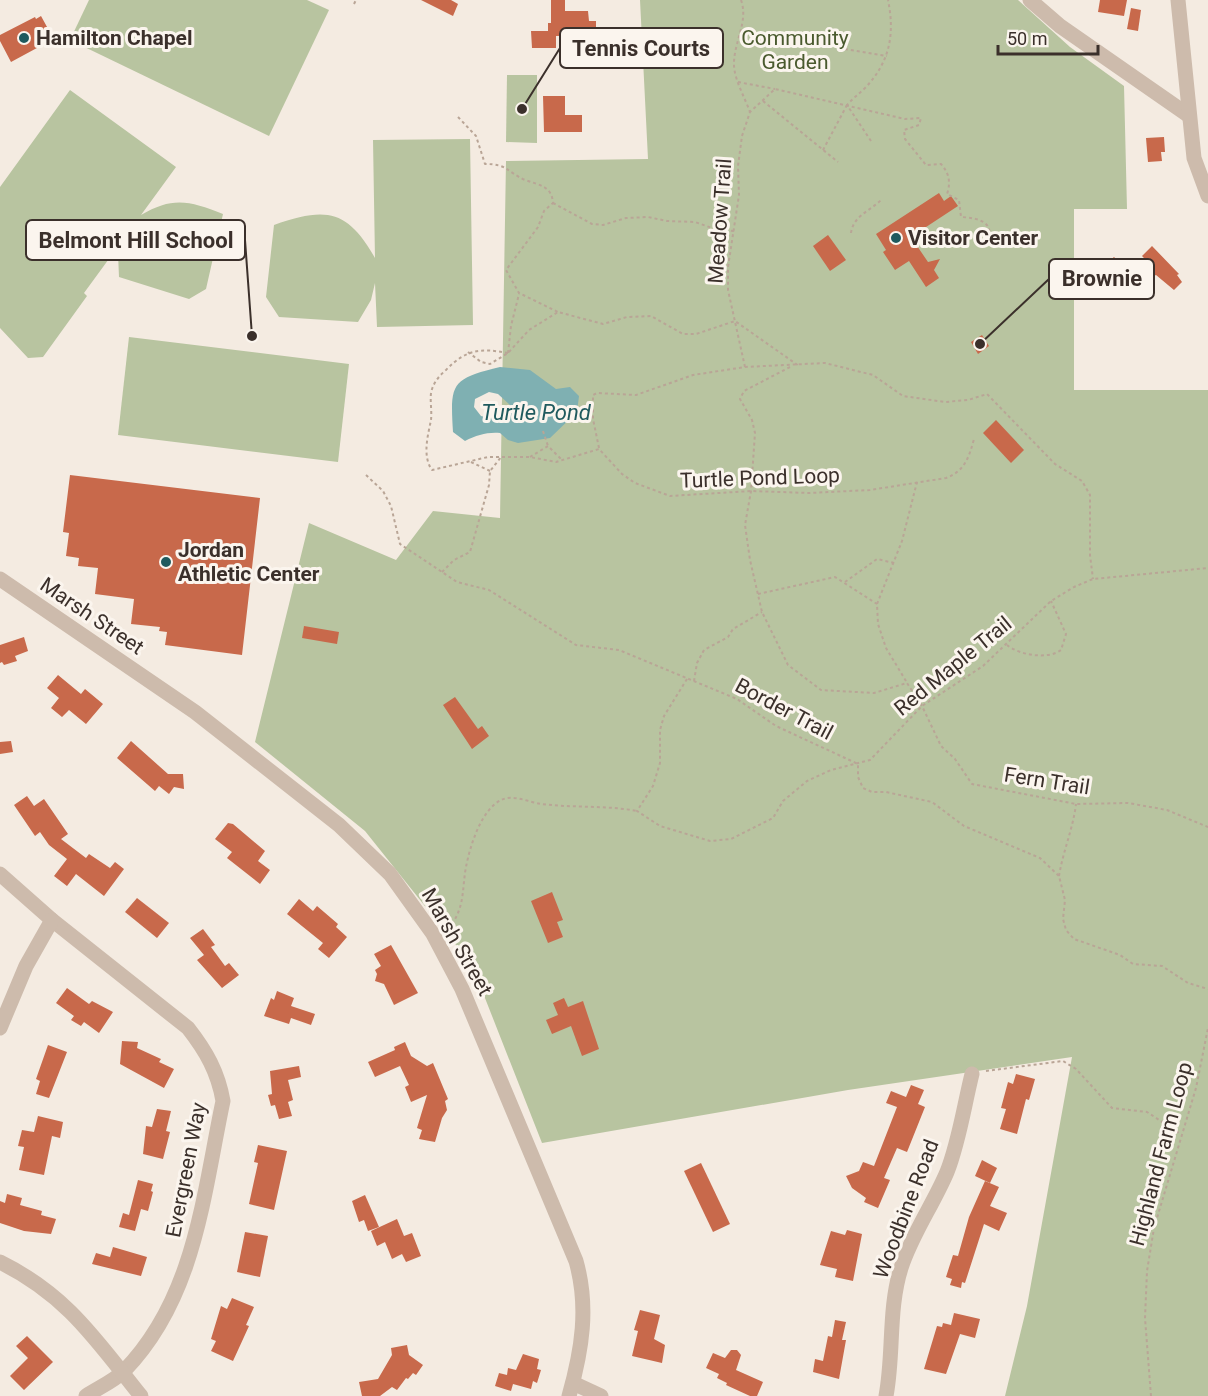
<svg xmlns="http://www.w3.org/2000/svg" width="1208" height="1396" viewBox="0 0 1208 1396" font-family="Roboto,sans-serif">
  <rect width="100%" height="100%" fill="#f4ebe1"/>
  <g fill="#b8c4a0">
    <polygon points="89,0 307,0 329,10 269,136 70,40"/>
    <polygon points="640,0 1018,0 1070,47 1124,86 1127,209 1074,209 1074,390 1208,390 1208,1396 1005,1396 1027,1306 1072,1057 848,1090 542,1143 472,965 365,831 255,742 309,523 396,560 433,511 500,518 506,161 648,159"/>
    <polygon points="507,75 537,75 537,143 506,142"/>
    <path d="M 70,90 L 176,167 L 141,215 C 173,196 190,201 223,214 L 206,289 L 189,299 L 119,277 L 118,253 L 122,241 L 84,293 L 87,296 L 43,357 L 28,358 L 0,328 L 0,187 Z"/>
    <path d="M 470,139 L 473,325 L 377,327 L 375,283 L 371,300 L 358,322 L 279,317 L 266,297 L 274,225 C 326,207 347,209 375,258 L 373,140 Z"/>
    <polygon points="129,337 349,364 338,462 118,435"/>
  </g>
  <path fill="#7fb0b2" fill-rule="evenodd" d="M 500,367 L 530,370 L 556,389 L 570,387 L 579,396 L 577,412 L 550,438 L 518,443 L 508,440 L 500,433 C 487,432 477,435 465,441 L 453,432 C 450,383 451,379 500,367 ZM 489,392 L 498,394 L 510,405 C 507,419 492,419 481,416 L 474,407 L 475,399 Z"/>
  <g fill="#c8694b">
    <polygon points="421,0 451,0 458,4 453,16"/>
    <polygon points="551,0 565,0 565,11 588,11 589,21 596,21 596,35 556,36 556,48 532,48 531,31 548,31 548,23 551,23"/>
    <polygon points="1100,0 1127,0 1124,16 1098,12"/>
    <polygon points="1131,8 1141,10 1138,31 1127,29"/>
    <polygon points="41,16 52,36 46,39 48,42 11,62 0,41 0,35 35,17 36,19"/>
    <polygon points="543,96 565,96 565,115 582,115 582,132 544,132"/>
    <polygon points="1164,137 1165,152 1161,152 1162,161 1148,162 1146,138"/>
    <polygon points="939,193 944,201 951,196 958,206 923,229 924,232 913,240 928,262 940,259 934,270 939,278 926,287 909,261 895,270 883,252 886,250 876,234"/>
    <polygon points="828,235 846,260 830,271 813,246"/>
    <polygon points="1152,246 1179,274 1177,275 1182,282 1174,290 1156,275 1138,283 1122,298 1112,288 1119,282 1104,266 1114,257 1125,268 1145,259 1142,256"/>
    <polygon points="982,335 989,346 978,354 971,342"/>
    <polygon points="996,420 1024,450 1011,463 983,433"/>
    <polygon points="70,475 260,498 242,655 165,645 167,632 159,631 160,627 131,624 134,599 95,594 98,568 78,566 79,558 66,556 69,533 63,532"/>
    <polygon points="304,626 339,632 337,644 302,638"/>
    <polygon points="24,637 28,651 15,656 17,661 4,665 2,662 0,663 0,645"/>
    <polygon points="58,675 81,694 85,689 103,704 86,724 69,710 62,717 51,708 59,698 47,688"/>
    <polygon points="455,697 478,729 482,726 489,736 472,749 443,705"/>
    <polygon points="11,741 13,752 0,754 0,742"/>
    <polygon points="131,741 168,774 183,774 184,789 174,787 169,794 159,786 155,791 117,758"/>
    <polygon points="27,796 34,806 44,799 68,834 61,839 86,858 89,854 110,868 115,862 124,869 104,896 76,874 67,886 54,876 67,859 49,845 40,832 35,836 14,805"/>
    <polygon points="228,823 233,824 265,851 258,861 270,870 260,884 227,858 232,852 215,839"/>
    <polygon points="552,892 563,920 557,922 563,937 548,943 531,901"/>
    <polygon points="137,898 169,923 157,938 125,912"/>
    <polygon points="299,899 313,911 317,906 338,924 336,927 347,937 329,958 318,949 323,943 287,914"/>
    <polygon points="203,929 215,945 211,947 225,966 229,963 239,975 222,988 197,960 204,955 190,938"/>
    <polygon points="391,945 418,993 394,1005 384,984 375,981 377,974 375,970 381,966 374,954"/>
    <polygon points="67,988 89,1004 92,1001 113,1012 99,1033 84,1022 81,1026 71,1020 74,1016 56,1003"/>
    <polygon points="277,991 294,998 291,1006 315,1014 311,1025 291,1018 289,1024 264,1016 271,998 274,1000"/>
    <polygon points="564,998 568,1007 583,1001 599,1049 582,1056 571,1026 552,1034 546,1020 558,1015 553,1003"/>
    <polygon points="122,1041 138,1042 137,1048 161,1059 159,1062 174,1069 164,1088 120,1064"/>
    <polygon points="405,1042 411,1056 427,1066 433,1063 448,1099 445,1101 447,1110 442,1118 435,1142 419,1139 422,1130 417,1128 427,1095 411,1102 405,1087 409,1085 400,1066 375,1077 368,1062 395,1050 394,1047"/>
    <polygon points="48,1045 67,1052 49,1098 36,1094 40,1081 36,1079"/>
    <polygon points="299,1066 301,1077 288,1080 293,1100 288,1102 292,1116 279,1119 275,1105 271,1106 268,1095 272,1094 270,1071"/>
    <polygon points="1016,1074 1035,1079 1029,1100 1026,1099 1017,1134 1000,1129 1006,1109 1001,1108 1008,1082 1013,1084"/>
    <polygon points="911,1085 924,1090 918,1104 925,1107 907,1152 897,1148 884,1178 890,1180 878,1208 864,1202 866,1198 852,1188 846,1176 859,1171 863,1162 874,1166 897,1107 886,1103 891,1091 906,1097"/>
    <polygon points="157,1109 171,1111 166,1131 170,1132 163,1159 143,1154 146,1126 152,1127"/>
    <polygon points="38,1116 63,1122 60,1138 52,1136 44,1175 19,1170 24,1147 18,1146 22,1130 34,1132"/>
    <polygon points="258,1145 287,1151 274,1210 249,1204 258,1163 254,1162"/>
    <polygon points="982,1160 997,1168 990,1183 975,1176"/>
    <polygon points="701,1163 730,1224 713,1232 684,1171"/>
    <polygon points="138,1180 153,1184 151,1191 153,1192 148,1211 141,1209 135,1231 119,1227 123,1213 129,1215"/>
    <polygon points="985,1181 999,1187 990,1206 1007,1213 999,1231 984,1224 965,1283 962,1282 961,1288 950,1285 952,1279 946,1277 953,1255 958,1256 969,1217"/>
    <polygon points="7,1194 22,1198 20,1205 42,1211 41,1215 56,1219 51,1234 24,1231 0,1223 0,1201 5,1203"/>
    <polygon points="365,1195 379,1227 368,1231 364,1220 359,1222 352,1201"/>
    <polygon points="397,1219 404,1236 412,1233 421,1256 406,1262 402,1254 392,1259 385,1242 377,1246 371,1231"/>
    <polygon points="847,1230 862,1234 853,1281 835,1277 837,1269 820,1265 831,1231 845,1235"/>
    <polygon points="245,1232 268,1236 260,1277 237,1272"/>
    <polygon points="113,1247 147,1257 141,1276 92,1264 96,1253 110,1257"/>
    <polygon points="232,1298 254,1307 246,1325 249,1326 233,1361 211,1351 216,1341 211,1339 221,1306 227,1309"/>
    <polygon points="640,1310 660,1315 654,1339 665,1345 662,1363 632,1356 638,1331 634,1330"/>
    <polygon points="954,1313 980,1319 975,1338 960,1334 946,1374 924,1369 937,1326 942,1327 943,1323 951,1325"/>
    <polygon points="835,1320 846,1322 842,1340 846,1340 839,1379 813,1372 815,1359 823,1361 828,1336 832,1337"/>
    <polygon points="27,1336 53,1362 24,1390 10,1376 28,1358 16,1346"/>
    <polygon points="407,1345 409,1355 423,1365 416,1375 413,1373 408,1379 406,1378 397,1390 392,1387 380,1396 362,1396 359,1382 378,1379 392,1355 391,1348"/>
    <polygon points="731,1350 737,1350 741,1355 736,1370 763,1382 757,1396 750,1396 726,1385 727,1383 717,1378 719,1374 706,1368 713,1353 725,1358"/>
    <polygon points="523,1354 539,1359 537,1369 541,1370 537,1383 533,1381 531,1389 513,1384 511,1391 495,1386 499,1373 507,1375 508,1368 516,1370"/>
  </g>
  <g fill="none" stroke-linecap="round" stroke-linejoin="round">
    <g stroke="#b9a596" stroke-width="2" stroke-dasharray="3 3" stroke-linecap="butt">
      <path d="M 741,0 C 749,22 733,43 734,66 C 735,81 745,98 750,112"/>
      <polyline points="354,4 356,0"/>
      <polyline points="839,48 887,56"/>
      <polyline points="738,82 775,89"/>
      <polyline points="763,101 838,162"/>
      <path d="M 458,117 L 476,136 L 485,164 C 508,164 507,172 525,180 C 539,185 552,186 553,203 L 544,211 L 538,227 L 506,270 L 519,293 L 558,312"/>
      <path d="M 871,141 L 847,105 C 853,98 859,94 865,88 C 890,62 895,34 888,0"/>
      <polyline points="823,150 847,105"/>
      <polyline points="553,203 592,224 603,225 626,218 648,217 667,221 695,222 715,229 734,231"/>
      <path d="M 851,233 C 853,216 870,211 881,200"/>
      <polyline points="468,352 481,362 490,364 508,353 529,330 558,312 603,324 627,317 651,316 683,334 696,334 735,321 799,366"/>
      <path d="M 508,353 C 481,348 466,349 446,370 C 439,376 433,383 431,393 C 430,402 432,411 431,420 C 428,435 422,456 432,470 L 488,457 L 530,457 L 556,462 L 599,449 L 622,474 L 635,483 L 670,496 L 751,491 L 809,493 L 870,490 L 946,478 C 965,471 969,457 974,439"/>
      <polyline points="508,353 511,326 519,294"/>
      <path d="M 745,367 L 728,290 L 728,267 L 739,195 L 738,166 L 742,136 L 750,112 L 775,89 L 905,119 L 921,118 L 919,125 L 904,130 L 905,139 L 926,165 L 941,164 C 949,173 951,182 947,194 L 959,200 L 961,217 C 979,218 996,222 987,243"/>
      <polyline points="790,367 744,391 740,399 752,420 755,433 751,491 745,525 750,560 762,612 788,665 821,690 874,693 907,683 922,706 941,746 955,759 972,784 1076,804 1128,803 1167,810 1208,827"/>
      <polyline points="543,431 548,446"/>
      <polyline points="599,448 593,419 593,395 597,393 636,395 693,375 745,367 825,363 873,375 903,396 945,402 968,400 987,394 1055,464 1082,481 1090,495 1090,555 1093,579"/>
      <polyline points="530,457 548,446 562,460"/>
      <polyline points="471,462 490,471"/>
      <polyline points="366,475 383,491 391,506 400,544 457,582 489,590 576,645 619,650 737,699 776,726 858,764 858,777 863,788 872,792 886,792 932,802 964,826 1040,858 1059,876 1065,900 1063,919 1066,930 1074,939 1120,955 1133,964 1162,966 1188,983 1208,989"/>
      <polyline points="442,572 454,560 470,552 489,485 490,471 502,456"/>
      <polyline points="845,582 877,559 894,563"/>
      <polyline points="758,594 835,577 877,604"/>
      <path d="M 1007,645 C 1019,655 1048,660 1061,650 L 1066,634 L 1051,601"/>
      <polyline points="687,679 664,716 660,730 660,763 653,786 637,811 660,826 710,841 731,839 773,818 783,801 807,781 831,770 870,760 922,706 983,666 1051,601 1074,587 1093,579 1208,568"/>
      <polyline points="694,681 697,663 704,650 728,637 733,629 762,612"/>
      <polyline points="906,681 886,648 878,624 877,604 902,541 917,482"/>
      <path d="M 1059,876 C 1063,851 1073,829 1076,804"/>
      <path d="M 452,924 C 465,905 462,888 466,867 C 470,846 481,810 501,800 C 514,794 528,802 541,804 C 573,808 605,805 637,811"/>
      <polyline points="986,1071 1063,1061 1076,1069 1112,1108 1147,1112 1179,1133"/>
      <polyline points="1151,1396 1145,1318 1147,1271 1154,1228 1196,1088 1208,1028"/>
    </g>
    <g stroke="#cdbbac" stroke-width="15">
      <polyline points="1030,0 1060,26 1188,115"/>
      <polyline points="1178,0 1194,158 1208,196"/>
      <path d="M 0,874 L 52,920 L 188,1028 C 206,1051 218,1072 223,1101 C 203,1196 195,1298 124,1371 C 114,1381 98,1388 86,1396"/>
      <polyline points="0,1028 26,966 52,920"/>
      <path d="M 0,1262 C 67,1295 96,1340 141,1396"/>
      <polyline points="573,1383 601,1396"/>
      <path d="M 886,1396 C 894,1354 888,1309 901,1268 C 912,1234 933,1205 947,1172 C 959,1142 964,1106 972,1074"/>
    </g>
    <path stroke="#cdbbac" stroke-width="15" d="M 0,579 L 195,712 L 339,825 L 390,874 L 433,934 L 462,989 L 576,1261 C 589,1307 582,1350 569,1396"/>
  </g>
  <g fill="#1f5a5e" stroke="#fbf5ee" stroke-width="2">
    <circle cx="24" cy="38" r="6"/>
    <circle cx="896" cy="238" r="6"/>
    <circle cx="166" cy="562" r="6"/>
  </g>
  <g text-anchor="middle" dominant-baseline="central" stroke-width="6" stroke-linejoin="round" paint-order="stroke">
    <g font-size="21" font-weight="bold" fill="#3b302b" stroke="#fbf5ee" text-anchor="start">
      <text x="36" y="38">Hamilton Chapel</text>
      <text x="908" y="238">Visitor Center</text>
      <text x="178" y="550">Jordan<tspan x="178" dy="24">Athletic Center</tspan></text>
    </g>
    <g font-size="21" fill="#4a5a2e" stroke="#fbf5ee">
      <text x="795" y="38">Community<tspan x="795" dy="24">Garden</tspan></text>
    </g>
    <g font-size="21" fill="#3b302b" stroke="#fbf5ee">
      <text transform="translate(720 221) rotate(-86)">Meadow Trail</text>
      <text transform="translate(760 478) rotate(-2)">Turtle Pond Loop</text>
      <text transform="translate(92 616) rotate(34)">Marsh Street</text>
      <text transform="translate(953 666) rotate(-39)">Red Maple Trail</text>
      <text transform="translate(784 709) rotate(28)">Border Trail</text>
      <text transform="translate(1047 781) rotate(9)">Fern Trail</text>
      <text transform="translate(457 942) rotate(60)">Marsh Street</text>
      <text transform="translate(1161 1154) rotate(-75)">Highland Farm Loop</text>
      <text transform="translate(186 1170) rotate(-79)">Evergreen Way</text>
      <text transform="translate(906 1209) rotate(-69)">Woodbine Road</text>
    </g>
    <g font-size="22" font-style="italic" fill="#1f5a5e" stroke="#fbf5ee">
      <text x="536" y="412">Turtle Pond</text>
    </g>
  </g>
  <path fill="none" stroke="#3b302b" stroke-width="2" d="M522 109L560 48M252 336L245 240M980 344L1049 279"/>
  <g fill="#3b302b" stroke="#fbf5ee" stroke-width="2">
    <circle cx="522" cy="109" r="6"/>
    <circle cx="252" cy="336" r="6"/>
    <circle cx="980" cy="344" r="6"/>
  </g>
  <g fill="#fbf5ee" stroke="#3b302b" stroke-width="2">
    <rect x="560" y="28" width="163" height="40" rx="6"/>
    <rect x="26" y="220" width="219" height="40" rx="6"/>
    <rect x="1049" y="259" width="105" height="40" rx="6"/>
  </g>
  <g font-size="22" text-anchor="middle" font-weight="bold" fill="#3b302b">
    <text x="641" y="56">Tennis Courts</text>
    <text x="136" y="248">Belmont Hill School</text>
    <text x="1102" y="286">Brownie</text>
  </g>
  <path d="M998 45v9h100v-9" fill="none" stroke="#3b302b" stroke-width="3"/>
  <text x="1007" y="45" font-size="18" fill="#3b302b" stroke="#fbf5ee" stroke-width="4.5" paint-order="stroke">50 m</text>
</svg>
